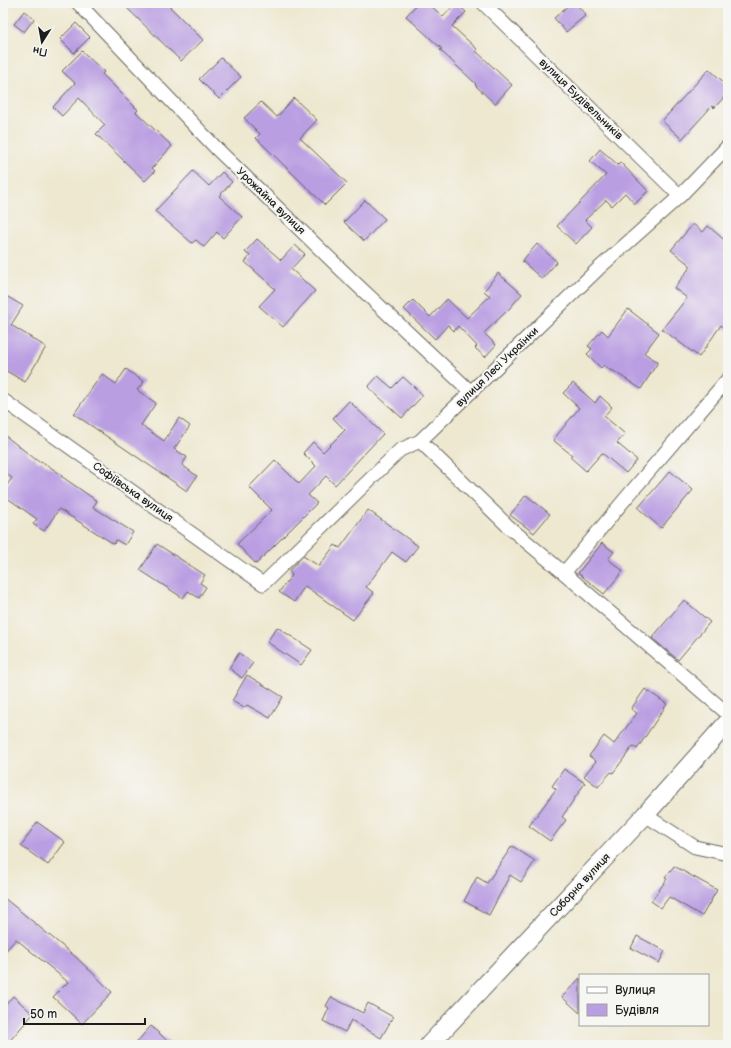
<svg xmlns="http://www.w3.org/2000/svg" width="731" height="1048" viewBox="0 0 731 1048" font-family="'Balsamiq Sans',sans-serif">
  <rect width="100%" height="100%" fill="#f6f6f2"/>
  <filter id="ink" filterUnits="userSpaceOnUse"><feTurbulence type="fractalNoise" baseFrequency=".025" numOctaves="2"/><feDisplacementMap in="SourceGraphic" scale="8" xChannelSelector="R" yChannelSelector="G"/><feConvolveMatrix kernelMatrix="1 2 1 2 8 2 1 2 1" color-interpolation-filters="sRGB"/></filter>
  <filter id="wash" filterUnits="userSpaceOnUse"><feTurbulence type="fractalNoise" baseFrequency=".012" numOctaves="4" result="noise"/><feDisplacementMap in="SourceGraphic" scale="16" xChannelSelector="R" yChannelSelector="G"/><feGaussianBlur stdDeviation="0.9" result="paint"/><feColorMatrix in="noise" values="0 0 0 0 0 0 0 0 0 0 0 0 0 0 0 0 0 1.4 0 .05"/><feComposite in="paint" operator="in"/></filter>
  <g filter="url(#wash)">
    <rect width="100%" height="100%" fill="#eee8d0"/>
    <g id="blocks">
      <g fill="#ba9ee2">
        <polygon points="122,3 166,3 203,40 181,61"/>
        <polygon points="418,3 428,3 443,17 456,3 466,12 452,26 477,49 476,51 512,85 495,104 475,85 476,84 440,50 442,49 406,16"/>
        <polygon points="571,3 575,3 586,15 566,32 554,18"/>
        <polygon points="24,11 34,19 24,32 14,24"/>
        <polygon points="76,23 90,37 74,53 60,39"/>
        <polygon points="82,51 104,72 102,74 138,110 136,112 172,146 152,168 155,171 145,181 96,134 105,125 79,98 62,116 53,107 75,83 62,71"/>
        <polygon points="221,58 241,77 219,99 199,79"/>
        <polygon points="709,69 728,86 728,93 714,108 712,106 682,139 662,121"/>
        <polygon points="294,98 317,120 300,138 347,183 325,205 256,138 260,134 244,118 261,102 277,117"/>
        <polygon points="600,149 618,165 620,162 648,191 635,204 625,193 612,206 606,200 585,220 592,227 576,244 557,226 606,175 590,161"/>
        <polygon points="193,171 209,186 222,172 232,182 219,196 242,217 223,238 217,232 204,247 196,240 192,243 155,211"/>
        <polygon points="365,200 385,219 364,241 344,222"/>
        <polygon points="693,224 703,232 708,226 728,243 728,331 721,325 699,357 662,329 687,298 674,288 691,266 671,250"/>
        <polygon points="257,239 281,260 295,245 305,254 291,269 315,291 283,327 259,306 275,289 245,262 250,256 245,252"/>
        <polygon points="537,244 557,262 542,279 522,261"/>
        <polygon points="498,273 522,294 509,309 484,333 496,345 485,357 475,348 477,346 458,326 454,331 448,325 435,339 404,309 413,300 430,317 447,299 467,318 490,296 484,291"/>
        <polygon points="3,294 23,306 11,325 46,347 25,382 3,369"/>
        <polygon points="628,309 659,333 644,353 658,362 641,389 612,370 611,371 604,365 601,368 587,354 592,349 588,346 602,330 608,336"/>
        <polygon points="126,369 144,382 137,390 156,403 141,425 164,441 179,418 190,426 174,449 187,457 182,465 197,476 187,491 74,414 102,374 116,384"/>
        <polygon points="378,376 392,388 403,377 423,395 402,418 368,387"/>
        <polygon points="573,383 595,403 600,396 612,407 604,416 625,434 617,443 637,460 626,473 602,453 586,471 570,457 572,455 553,440 579,408 563,393"/>
        <polygon points="349,401 383,434 335,485 326,476 308,495 317,503 256,564 237,544 272,510 249,487 275,460 299,484 316,466 303,453 313,442 323,452 345,430 333,418"/>
        <polygon points="3,434 39,462 41,461 62,475 61,476 97,501 93,507 133,532 125,545 116,540 114,544 59,509 44,531 33,524 37,519 3,495 3,491 12,478 3,471"/>
        <polygon points="670,471 693,490 661,528 638,508"/>
        <polygon points="526,495 550,514 534,533 510,515"/>
        <polygon points="368,510 418,546 406,562 392,552 366,587 374,593 353,620 305,586 294,602 279,592 292,575 289,571 303,556 319,566 335,545 340,548"/>
        <polygon points="602,543 614,552 608,559 623,571 604,594 578,573"/>
        <polygon points="157,544 205,575 200,583 206,587 199,598 188,591 183,598 140,570"/>
        <polygon points="684,600 710,622 678,660 652,638"/>
        <polygon points="277,627 312,650 301,665 267,642"/>
        <polygon points="239,653 253,663 242,678 229,668"/>
        <polygon points="247,675 283,697 270,718 247,705 244,708 232,701"/>
        <polygon points="645,689 667,704 637,749 633,746 613,773 611,772 598,787 584,776 596,761 589,756 604,736 614,744 637,713 631,709"/>
        <polygon points="564,769 585,783 562,817 566,820 550,841 529,826 556,789 552,786"/>
        <polygon points="37,822 65,842 48,865 21,846"/>
        <polygon points="512,846 535,861 521,882 510,875 489,915 464,901 477,877 487,883"/>
        <polygon points="674,866 717,890 702,916 669,897 661,908 651,901 667,879 665,878"/>
        <polygon points="3,897 77,958 112,992 82,1024 53,997 68,982 16,939 3,954"/>
        <polygon points="637,936 665,951 659,963 631,948"/>
        <polygon points="580,978 580,1013 562,997"/>
        <polygon points="13,996 33,1014 6,1045 3,1045 3,1008"/>
        <polygon points="331,997 363,1013 368,1003 393,1017 381,1038 351,1020 345,1032 323,1021 329,1008 326,1006"/>
        <polygon points="151,1026 172,1045 134,1045"/>
      </g>
    </g>
  </g>
  <g filter="url(#ink)">
    <use href="#blocks" fill-opacity="0" stroke="#66635b" stroke-width="1"/>
    <g fill="none" stroke-linecap="round" stroke-linejoin="round">
      <defs>
        <g id="street">
          <polyline points="78,3 217,149 353,281 471,392"/>
          <polyline points="483,3 680,196"/>
          <polyline points="3,400 263,584 400,450 420,441 598,269 680,196 728,146"/>
          <polyline points="420,441 510,528 564,573 728,714"/>
          <polyline points="564,573 626,498 728,379"/>
          <polyline points="645,815 695,847 728,854"/>
        </g>
        <polyline id="secondary" points="429,1045 645,815 728,722"/>
      </defs>
      <use href="#street" stroke="#66635b" stroke-width="15"/>
      <use href="#secondary" stroke="#66635b" stroke-width="20"/>
      <use href="#street" stroke="#fff" stroke-width="13"/>
      <use href="#secondary" stroke="#fff" stroke-width="18"/>
    </g>
  </g>
  <g text-anchor="middle" dominant-baseline="central" stroke-width="4" stroke-linejoin="round" paint-order="stroke">
    <g font-size="11" fill="#1c1c1c" stroke="#f6f6f2">
      <text transform="translate(581 99) rotate(44)">вулиця Будівельників</text>
      <text transform="translate(271 201) rotate(44)">Урожайна вулиця</text>
      <text transform="translate(497 367) rotate(-44)">вулиця Лесі Українки</text>
      <text transform="translate(133 492) rotate(35)">Софіївська вулиця</text>
      <text transform="translate(580 885) rotate(-47)">Соборна вулиця</text>
    </g>
  </g>
  <rect width="731" height="1048" fill="none" stroke="#f6f6f2" stroke-width="16"/>
  <rect x="579" y="974" width="130" height="52" fill="#f6f6f2" stroke="#9f9f9c"/>
  <rect x="587" y="987" width="20" height="6" fill="#ffffff" stroke="#9f9f9c"/>
  <text x="615" y="994" font-size="12" fill="#1c1c1c">Вулиця</text>
  <rect x="587" y="1004" width="20" height="12" fill="#ba9ee2" stroke="#9f9f9c"/>
  <text x="615" y="1014" font-size="12" fill="#1c1c1c">Будівля</text>
  <g transform="translate(42 42) rotate(191)" stroke="#f6f6f2" stroke-width="3" paint-order="stroke">
  <path d="M0-3L7 15L0 10L-7 15Z" fill="#1c1c1c"/>
  <text y="-6" font-size="11" font-weight="bold" text-anchor="middle" fill="#1c1c1c">Пн</text>
  </g>
  <path d="M24 1018v6h121v-6" fill="none" stroke="#1c1c1c" stroke-width="2"/>
  <text x="30" y="1018" font-size="12" fill="#1c1c1c" stroke="#f6f6f2" stroke-width="3" paint-order="stroke">50 m</text>
</svg>
